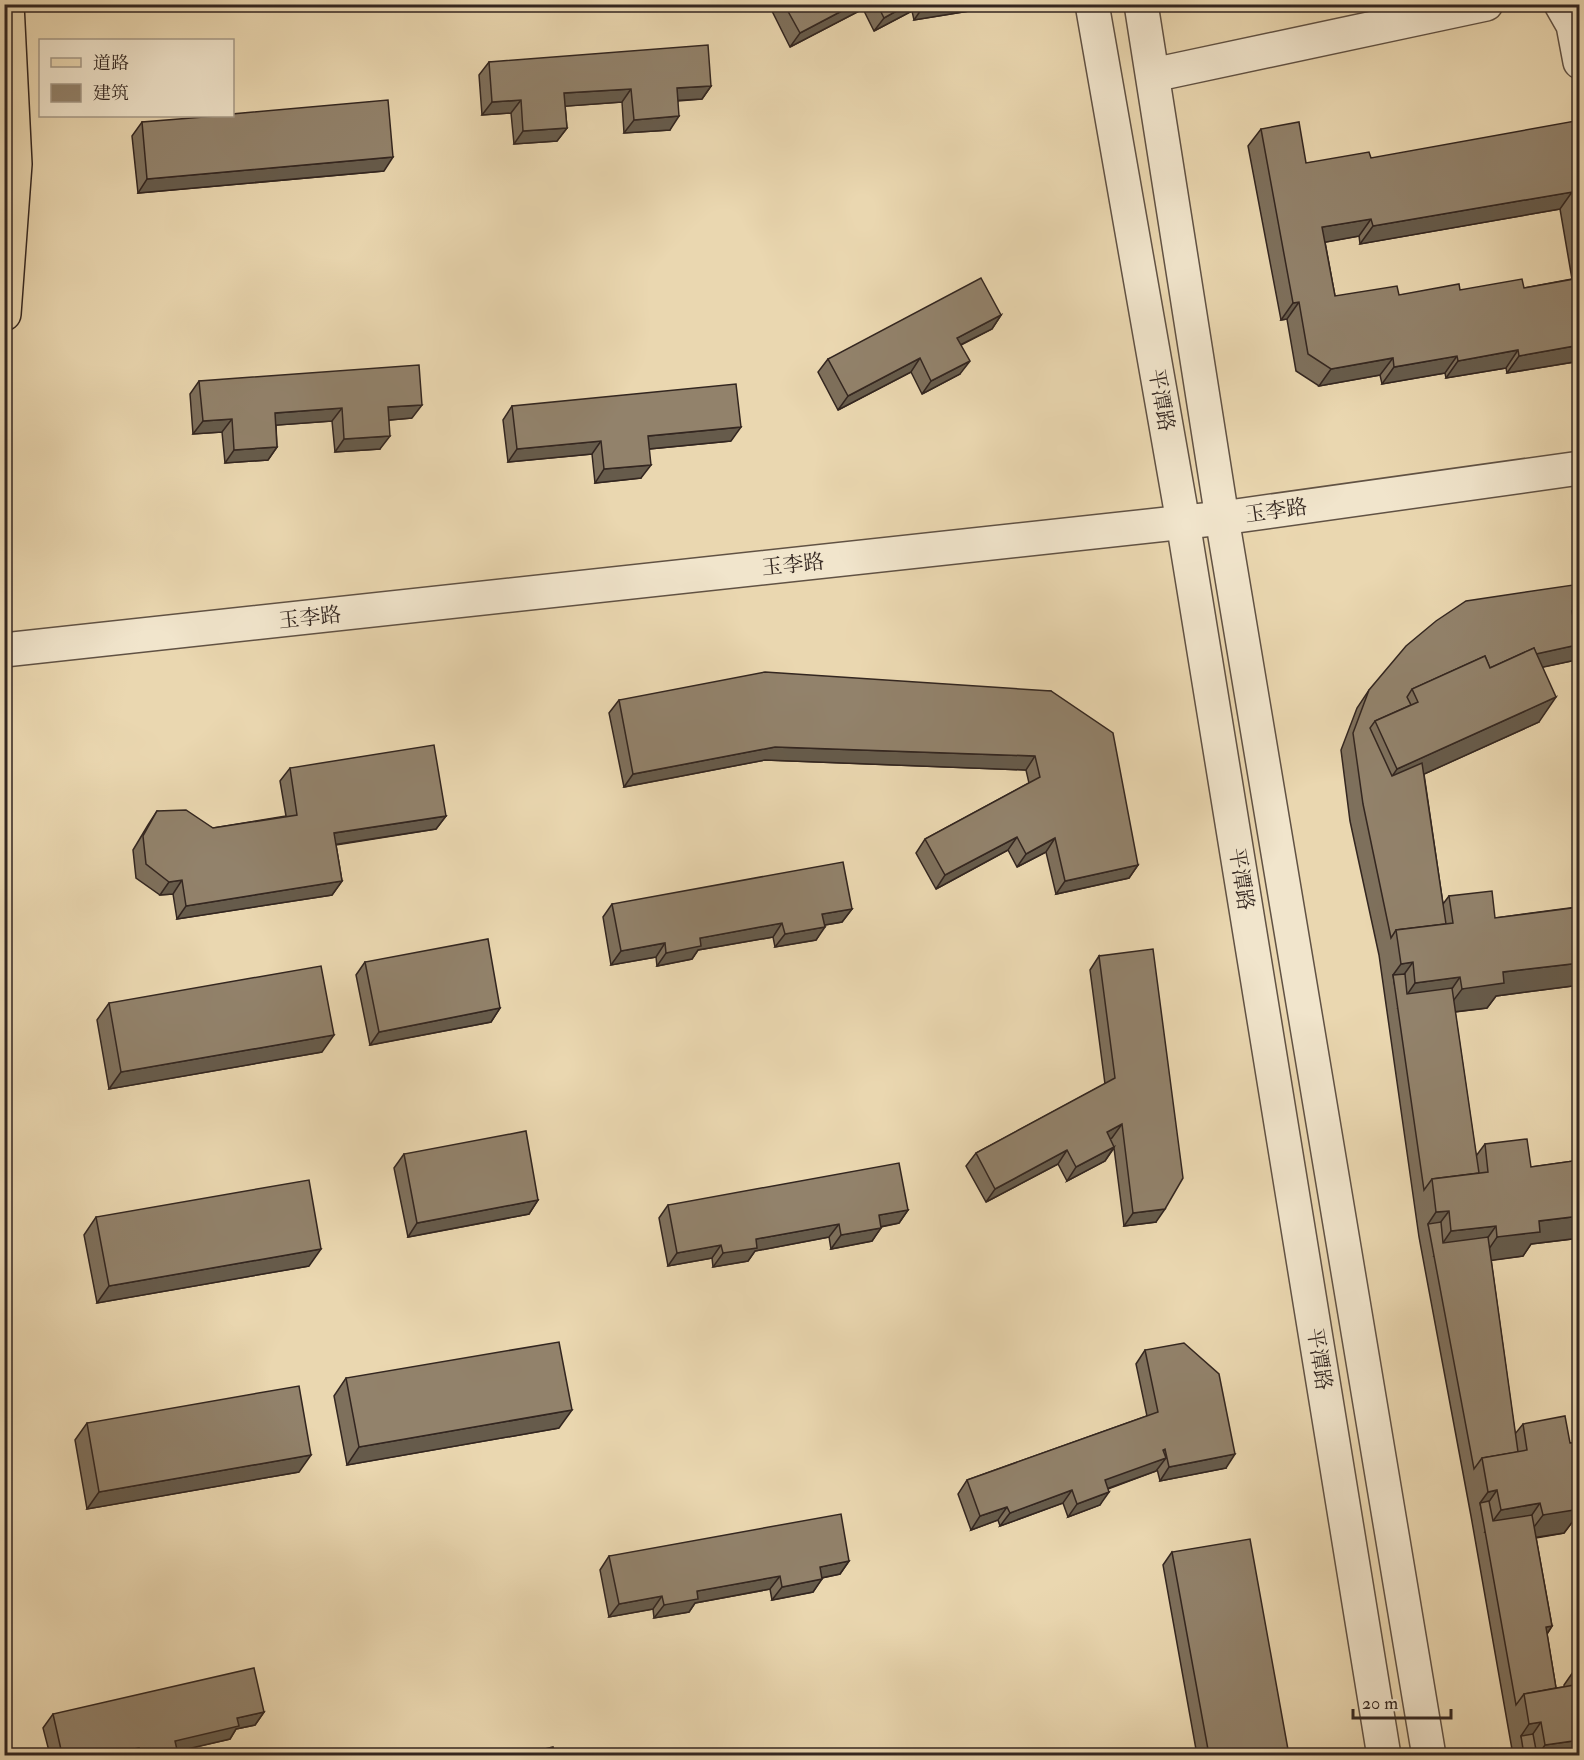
<svg xmlns="http://www.w3.org/2000/svg" width="1584" height="1760" viewBox="0 0 1584 1760" font-family="'IM FELL Double Pica','Noto Serif SC',serif">
  <rect width="100%" height="100%" fill="#ead7b0"/>
  <filter id="stains"><feTurbulence type="fractalNoise" baseFrequency=".00333" numOctaves="4"/><feColorMatrix values="0 0 0 0 .2 0 0 0 0 .09 0 0 0 0 .02 0 0 0 .5 -.17"/></filter>
  <radialGradient id="worn" r=".72"><stop offset=".6" stop-color="#630" stop-opacity="0"/><stop offset="1" stop-color="#630" stop-opacity=".3"/></radialGradient>
  <g fill="none" stroke-linecap="round" stroke-linejoin="round">
    <defs>
      <g id="minor">
        <polyline points="1092,4 1183,522 1384,1756"/>
        <polyline points="1141,4 1222,518 1429,1756"/>
        <polyline points="1561,4 1573,25 1580,62"/>
        <polyline points="1153,75 1486,4"/>
        <polyline points="4,650 1222,518 1580,468"/>
      </g>
      <polyline id="major" points="4,314 15,164 7,4"/>
    </defs>
    <use href="#minor" stroke="#615244" stroke-width="36"/>
    <use href="#major" stroke="#332620" stroke-width="36"/>
    <use href="#minor" stroke="#f1e5cc" stroke-width="33"/>
    <use href="#major" stroke="#ead7b0" stroke-width="33"/>
  </g>
  <g fill="#7e705c" stroke="#332620" stroke-width="1.5" fill-rule="evenodd">
    <polygon points="774,4 978,4 975,10 914,20 912,11 874,31 863,9 790,47 771,9"/>
    <polygon points="489,62 711,86 702,99 678,101 670,130 624,133 622,102 565,106 567,128 557,141 514,144 511,113 482,115 479,75"/>
    <polygon points="142,122 384,171 138,193 132,136"/>
    <path d="M 1261,129 L 1306,163 L 1371,158 L 1580,147 L 1580,361 L 1507,373 L 1506,368 L 1446,378 L 1445,373 L 1382,384 L 1380,375 L 1319,386 L 1296,371 L 1287,319 L 1281,320 L 1248,146 ZM 1560,209 L 1572,279 L 1524,288 L 1460,290 L 1399,295 L 1335,296 L 1325,242 L 1359,236 L 1360,244 Z"/>
    <polygon points="1001,315 992,329 961,345 960,374 922,394 911,372 838,410 818,372 828,359"/>
    <polygon points="199,381 412,418 389,420 380,449 335,452 332,421 276,425 277,447 268,460 225,463 222,432 193,434 190,394"/>
    <polygon points="512,406 731,441 649,449 641,478 595,483 592,454 508,462 503,420"/>
    <polygon points="1580,584 1580,681 1576,660 1542,667 1539,722 1424,774 1443,904 1449,896 1495,918 1577,907 1576,903 1580,899 1580,985 1496,996 1487,1008 1455,1012 1476,1156 1485,1144 1531,1167 1580,1160 1580,1238 1531,1244 1523,1256 1491,1260 1515,1434 1523,1424 1573,1521 1564,1533 1536,1538 1552,1626 1547,1634 1556,1688 1564,1687 1564,1685 1580,1662 1580,1755 1513,1755 1471,1516 1419,1237 1379,955 1350,821 1341,750 1357,708 1369,690"/>
    <polygon points="1051,691 1138,865 1129,878 1056,894 1046,852 1017,867 1008,850 936,889 916,853 925,839 1029,783 1026,770 765,760 624,787 609,713 619,700"/>
    <polygon points="290,768 446,816 436,829 336,845 342,881 332,895 177,919 173,894 160,895 136,878 133,850 148,825 157,811 213,828 286,816 280,781"/>
    <polygon points="612,904 852,909 842,922 825,925 816,940 775,947 773,937 698,950 692,959 657,966 656,957 611,965 603,917"/>
    <polygon points="1099,956 1156,1222 1124,1226 1114,1148 1105,1161 1067,1181 1058,1164 986,1202 966,1166 976,1153 1105,1084 1090,970"/>
    <polygon points="365,962 500,1008 491,1022 370,1045 356,975"/>
    <polygon points="109,1003 322,1052 109,1089 97,1020"/>
    <polygon points="404,1154 538,1200 529,1214 408,1237 394,1168"/>
    <polygon points="668,1205 908,1210 899,1223 881,1227 872,1241 831,1249 829,1237 755,1251 748,1261 713,1267 712,1258 668,1266 659,1218"/>
    <polygon points="96,1217 309,1266 97,1303 84,1235"/>
    <polygon points="1145,1350 1226,1468 1160,1481 1157,1469 1156,1471 1108,1489 1100,1505 1068,1517 1063,1503 1000,1526 998,1520 971,1530 958,1494 967,1480 1147,1416 1136,1364"/>
    <polygon points="346,1378 559,1428 347,1465 334,1396"/>
    <polygon points="87,1423 299,1472 87,1509 75,1440"/>
    <polygon points="1172,1552 1289,1755 1197,1755 1163,1565"/>
    <polygon points="609,1556 849,1561 840,1574 822,1578 813,1592 772,1600 770,1589 695,1603 689,1612 654,1618 653,1609 609,1617 600,1570"/>
    <polygon points="264,1712 255,1725 236,1729 230,1739 177,1751 177,1755 50,1755 43,1728 53,1714"/>
  </g>
  <g fill="#665b4b" stroke="#332620" stroke-width="1.5">
    <polygon points="855,4 866,4 863,9 790,47 800,33"/>
    <polygon points="909,4 917,4 912,11 874,31 884,18"/>
    <polygon points="937,4 978,4 975,10 914,20 923,7"/>
    <polygon points="711,86 702,99 667,101 677,88"/>
    <polygon points="631,89 622,102 555,107 564,93"/>
    <polygon points="521,100 511,113 482,115 492,102"/>
    <polygon points="679,116 670,130 624,133 634,120"/>
    <polygon points="567,128 557,141 514,144 523,131"/>
    <polygon points="393,157 384,171 138,193 147,179"/>
    <polygon points="1572,192 1560,209 1360,244 1373,226"/>
    <polygon points="1371,219 1359,236 1310,245 1322,227"/>
    <polygon points="1299,302 1287,319 1281,320 1293,303"/>
    <polygon points="1001,315 992,329 948,351 957,338"/>
    <polygon points="1580,345 1580,361 1507,373 1519,356"/>
    <polygon points="1518,350 1506,368 1446,378 1458,361"/>
    <polygon points="1457,356 1445,373 1382,384 1394,367"/>
    <polygon points="920,358 911,372 838,410 848,396"/>
    <polygon points="1393,358 1380,375 1319,386 1331,369"/>
    <polygon points="970,361 960,374 922,394 931,381"/>
    <polygon points="422,405 412,418 378,421 388,407"/>
    <polygon points="342,408 332,421 265,426 275,413"/>
    <polygon points="232,419 222,432 193,434 203,421"/>
    <polygon points="741,427 731,441 638,450 648,436"/>
    <polygon points="390,436 380,449 335,452 344,439"/>
    <polygon points="601,441 592,454 508,462 517,449"/>
    <polygon points="277,447 268,460 225,463 234,450"/>
    <polygon points="651,465 641,478 595,483 604,469"/>
    <polygon points="1580,640 1580,656 1576,660 1516,673 1529,655 1577,645"/>
    <polygon points="1556,697 1539,722 1380,794 1397,769"/>
    <polygon points="775,747 1035,756 1026,770 765,760 624,787 633,774"/>
    <polygon points="446,816 436,829 325,846 334,833"/>
    <polygon points="1017,837 1008,850 936,889 945,875"/>
    <polygon points="1055,838 1046,852 1017,867 1026,854"/>
    <polygon points="1138,865 1129,878 1056,894 1065,881"/>
    <polygon points="182,880 173,894 160,895 169,882"/>
    <polygon points="342,881 332,895 177,919 186,906"/>
    <polygon points="852,909 842,922 813,927 822,914"/>
    <polygon points="782,923 773,937 698,950 692,959 657,966 666,953 700,938"/>
    <polygon points="825,927 816,940 775,947 785,934"/>
    <polygon points="665,943 656,957 611,965 621,951"/>
    <polygon points="1413,962 1395,987 1393,975 1401,964"/>
    <polygon points="1580,963 1580,985 1496,996 1487,1008 1444,1013 1462,989 1503,972"/>
    <polygon points="1460,977 1443,1002 1398,1008 1415,983"/>
    <polygon points="500,1008 491,1022 370,1045 379,1032"/>
    <polygon points="334,1035 322,1052 109,1089 121,1072"/>
    <polygon points="1122,1124 1112,1138 1097,1146 1107,1132"/>
    <polygon points="1114,1147 1105,1161 1067,1181 1076,1167"/>
    <polygon points="1067,1150 1058,1164 986,1202 995,1189"/>
    <polygon points="538,1200 529,1214 408,1237 417,1223"/>
    <polygon points="1165,1209 1156,1222 1124,1226 1133,1213"/>
    <polygon points="908,1210 899,1223 869,1229 879,1215"/>
    <polygon points="1449,1211 1431,1235 1428,1224 1436,1212"/>
    <polygon points="1580,1216 1580,1238 1531,1244 1523,1256 1480,1262 1497,1237 1539,1221"/>
    <polygon points="839,1224 829,1237 755,1251 748,1261 713,1267 723,1253 756,1239"/>
    <polygon points="1496,1226 1479,1250 1434,1256 1451,1231"/>
    <polygon points="881,1228 872,1241 831,1249 841,1235"/>
    <polygon points="721,1245 712,1258 668,1266 677,1253"/>
    <polygon points="321,1249 309,1266 97,1303 109,1286"/>
    <polygon points="572,1410 559,1428 347,1465 359,1447"/>
    <polygon points="1165,1449 1157,1461 1166,1458 1156,1471 1095,1493 1105,1480"/>
    <polygon points="1235,1454 1226,1468 1160,1481 1169,1467"/>
    <polygon points="311,1455 299,1472 87,1509 99,1492"/>
    <polygon points="1072,1490 1063,1503 1000,1526 1010,1513"/>
    <polygon points="1497,1490 1482,1512 1480,1503 1488,1492"/>
    <polygon points="1109,1492 1100,1505 1068,1517 1077,1504"/>
    <polygon points="1580,1498 1580,1520 1573,1521 1564,1533 1525,1539 1543,1515"/>
    <polygon points="1540,1503 1523,1528 1485,1532 1501,1510"/>
    <polygon points="1007,1507 998,1520 971,1530 980,1516"/>
    <polygon points="849,1561 840,1574 811,1580 820,1567"/>
    <polygon points="780,1576 770,1589 695,1603 689,1612 654,1618 664,1605 697,1591"/>
    <polygon points="822,1579 813,1592 772,1600 782,1587"/>
    <polygon points="662,1596 653,1609 609,1617 619,1604"/>
    <polygon points="1552,1626 1543,1640 1546,1627"/>
    <polygon points="264,1712 255,1725 236,1729 230,1739 166,1754 175,1741 237,1718"/>
    <polygon points="1541,1722 1524,1747 1521,1736 1529,1724"/>
    <polygon points="1580,1740 1580,1755 1538,1755 1545,1745"/>
    <polygon points="139,1748 133,1755 105,1755"/>
  </g>
  <g fill="#92826b" stroke="#332620" stroke-width="1.5">
    <polygon points="784,4 855,4 800,33"/>
    <polygon points="877,4 909,4 884,18"/>
    <polygon points="923,4 937,4 923,7"/>
    <polygon points="708,45 711,86 677,88 679,116 634,120 631,89 564,93 567,128 523,131 521,100 492,102 489,62"/>
    <polygon points="388,100 393,157 147,179 142,122 216,116 232,116 232,114"/>
    <polygon points="1575,121 1580,147 1580,233 1572,192 1373,226 1371,219 1322,227 1335,296 1397,286 1399,295 1459,284 1460,290 1522,279 1524,288 1580,278 1580,345 1519,356 1518,350 1458,361 1457,356 1394,367 1393,358 1331,369 1308,354 1299,302 1293,303 1261,129 1299,122 1306,163 1369,152 1371,158"/>
    <polygon points="981,278 1001,315 957,338 970,361 931,381 920,358 848,396 828,359"/>
    <polygon points="419,365 422,405 388,407 390,436 344,439 342,408 275,413 277,447 234,450 232,419 203,421 199,381"/>
    <polygon points="736,384 741,427 648,436 651,465 604,469 601,441 517,449 512,406"/>
    <polygon points="1580,584 1580,603 1577,604 1572,611 1577,645 1536,654 1534,648 1490,668 1485,656 1412,689 1407,697 1411,705 1375,721 1370,728 1392,776 1422,763 1446,924 1396,930 1391,938 1363,804 1353,733 1369,690 1406,646 1436,621 1466,601"/>
    <polygon points="1580,603 1580,621 1577,604"/>
    <polygon points="1534,648 1556,697 1397,769 1375,721 1418,702 1412,689 1485,656 1490,668"/>
    <polygon points="765,672 1051,691 1113,733 1138,865 1065,881 1055,838 1026,854 1017,837 945,875 925,839 1040,777 1035,756 775,747 633,774 619,700"/>
    <polygon points="434,745 446,816 334,833 342,881 186,906 182,880 169,882 146,864 143,836 157,811 186,810 213,828 297,815 290,768"/>
    <polygon points="843,862 852,909 822,914 825,927 785,934 782,923 700,938 701,946 666,953 665,943 621,951 612,904"/>
    <polygon points="1492,891 1495,918 1580,907 1580,963 1503,972 1504,983 1462,989 1460,977 1415,983 1413,962 1401,964 1396,930 1453,923 1449,896"/>
    <polygon points="488,939 500,1008 379,1032 365,962"/>
    <polygon points="1153,949 1183,1178 1165,1209 1133,1213 1122,1124 1107,1132 1114,1147 1076,1167 1067,1150 995,1189 976,1153 1115,1078 1099,956"/>
    <polygon points="321,966 334,1035 121,1072 109,1003"/>
    <polygon points="1405,974 1407,994 1452,988 1479,1173 1432,1179 1424,1190 1393,975"/>
    <polygon points="526,1131 538,1200 417,1223 404,1154"/>
    <polygon points="1527,1139 1531,1167 1580,1160 1580,1216 1539,1221 1540,1232 1497,1237 1496,1226 1451,1231 1449,1211 1436,1212 1432,1179 1488,1172 1485,1144"/>
    <polygon points="899,1163 908,1210 879,1215 881,1228 841,1235 839,1224 756,1239 757,1248 723,1253 721,1245 677,1253 668,1205"/>
    <polygon points="309,1180 321,1249 109,1286 96,1217"/>
    <polygon points="1441,1222 1443,1243 1488,1237 1518,1452 1482,1458 1474,1469 1428,1224"/>
    <polygon points="559,1342 572,1410 359,1447 346,1378"/>
    <polygon points="1184,1343 1219,1374 1235,1454 1169,1467 1165,1449 1163,1450 1166,1458 1105,1480 1109,1492 1077,1504 1072,1490 1010,1513 1007,1507 980,1516 967,1480 1158,1412 1145,1350"/>
    <polygon points="299,1386 311,1455 99,1492 87,1423"/>
    <polygon points="1565,1416 1570,1443 1580,1442 1580,1509 1543,1515 1540,1503 1501,1510 1497,1490 1488,1492 1482,1458 1527,1450 1523,1424"/>
    <polygon points="1489,1501 1493,1521 1532,1515 1552,1626 1546,1627 1556,1688 1524,1694 1516,1705 1480,1503"/>
    <polygon points="841,1514 849,1561 820,1567 822,1579 782,1587 780,1576 697,1591 698,1599 664,1605 662,1596 619,1604 609,1556"/>
    <polygon points="1250,1539 1289,1755 1209,1755 1172,1552"/>
    <polygon points="254,1668 264,1712 237,1718 239,1726 175,1741 178,1754 171,1755 140,1755 139,1748 105,1755 68,1755 62,1754 53,1714"/>
    <polygon points="1580,1684 1580,1740 1545,1745 1541,1722 1529,1724 1524,1694"/>
    <polygon points="1533,1734 1537,1755 1524,1755 1521,1736"/>
    <polygon points="553,1747 555,1755 520,1755"/>
    <polygon points="1580,1750 1580,1755 1545,1755"/>
  </g>
  <g text-anchor="middle" dominant-baseline="central" stroke-width="4.5" stroke-linejoin="round" paint-order="stroke">
    <g font-size="21" fill="#332620" stroke="#f1e5cc">
      <text transform="translate(1161 400) rotate(80)">平潭路</text>
      <text transform="translate(1276 511) rotate(-8)">玉李路</text>
      <text transform="translate(793 565) rotate(-6)">玉李路</text>
      <text transform="translate(310 618) rotate(-6)">玉李路</text>
      <text transform="translate(1241 879) rotate(81)">平潭路</text>
      <text transform="translate(1319 1359) rotate(81)">平潭路</text>
    </g>
  </g>
  <rect width="1584" height="1760" fill="none" stroke="#ead7b0" stroke-width="24"/>
  <rect x="6" y="6" width="1572" height="1748" fill="none" stroke="#332620" stroke-width="3"/>
  <rect x="12" y="12" width="1560" height="1736" fill="none" stroke="#332620" stroke-width="1.5"/>
  <rect x="39" y="39" width="195" height="78" fill="#f1e5cc" stroke="#a59987" stroke-width="1.5"/>
  <rect x="51" y="58" width="30" height="9" fill="#ead7b0" stroke="#a59987" stroke-width="1.5"/>
  <text x="93" y="69" font-size="18" fill="#332620">道路</text>
  <rect x="51" y="84" width="30" height="18" fill="#92826b" stroke="#a59987" stroke-width="1.5"/>
  <text x="93" y="99" font-size="18" fill="#332620">建筑</text>
  <path d="M1353 1709v9h98v-9" fill="none" stroke="#332620" stroke-width="3"/>
  <text x="1362" y="1709" font-size="18" fill="#332620" stroke="#f1e5cc" stroke-width="4.5" paint-order="stroke">20 m</text>
  <rect width="100%" height="100%" filter="url(#stains)"/>
  <rect width="100%" height="100%" fill="url(#worn)"/>
</svg>
